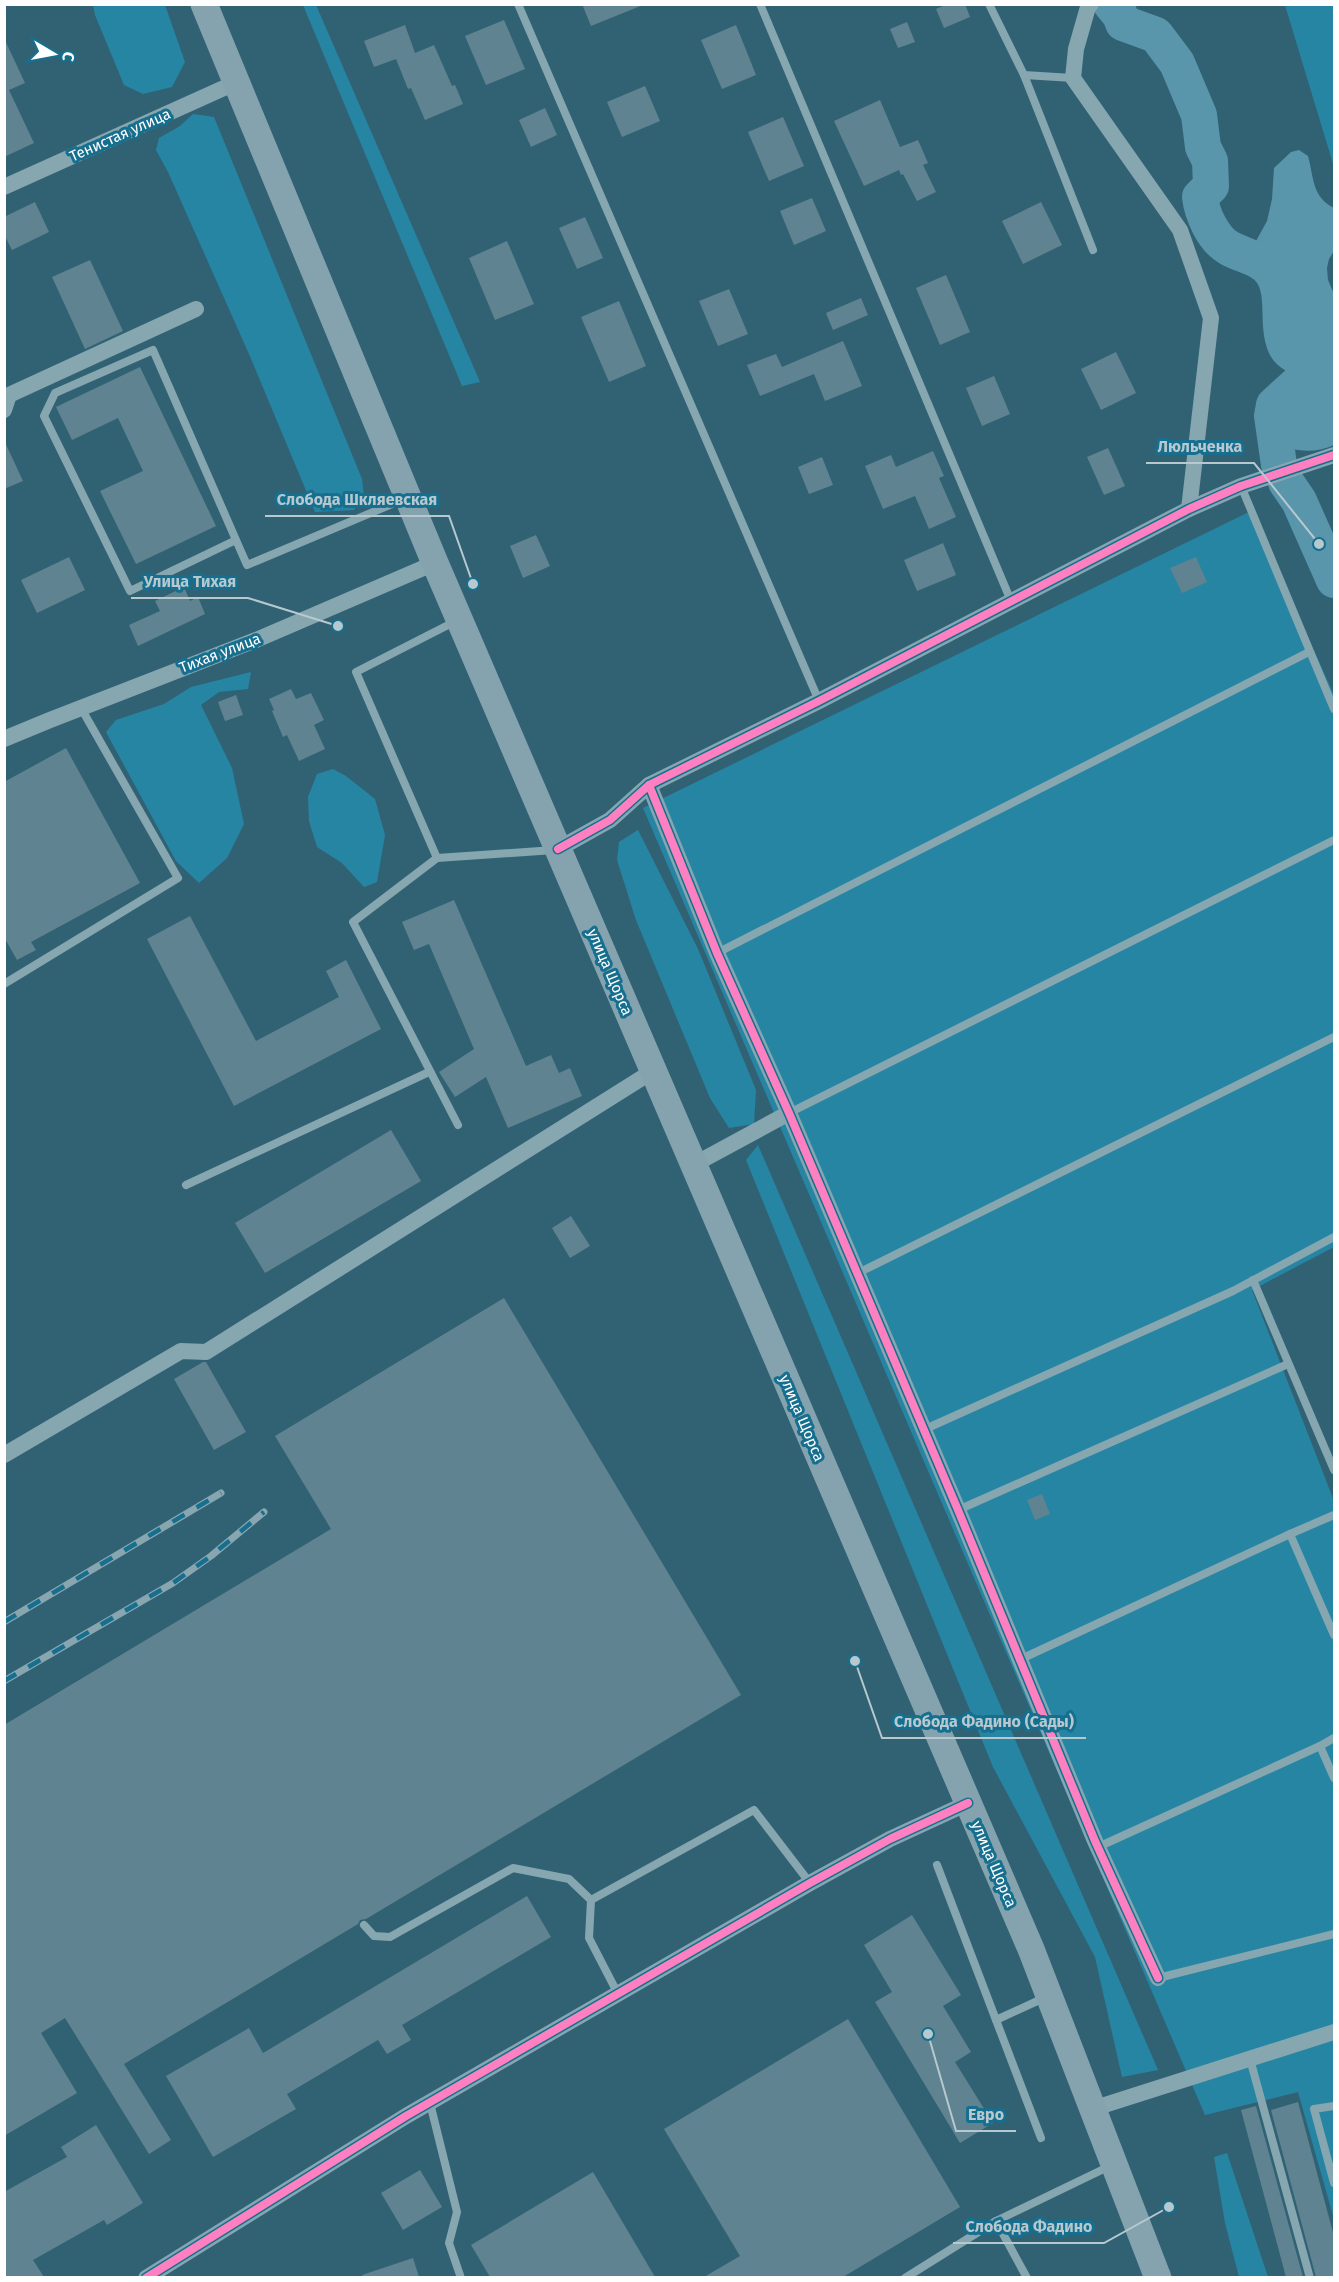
<svg xmlns="http://www.w3.org/2000/svg" width="1339" height="2282" viewBox="0 0 1339 2282" font-family="'Fira Sans',sans-serif">
  <rect width="100%" height="100%" fill="#316274"/>
  <g fill="#2785a4">
    <polygon points="93,5 165,5 185,62 172,87 143,94 124,85 95,15"/>
    <polygon points="303,5 316,5 480,382 462,386"/>
    <polygon points="1285,5 1334,5 1334,167"/>
    <polygon points="193,114 214,117 362,479 364,496 354,510 315,512 249,354 168,172 156,150 159,138 180,126"/>
    <polygon points="1251,511 1334,695 1334,1247 1252,1290 1334,1501 1334,2219 1298,2092 1205,2115 643,808"/>
    <polygon points="251,672 248,689 219,692 201,705 232,768 244,824 227,858 199,883 176,861 106,732 116,720 164,704 191,687"/>
    <polygon points="333,769 346,776 375,799 385,835 377,882 364,887 342,863 317,847 309,821 308,797 317,774"/>
    <polygon points="638,830 698,949 756,1090 754,1124 729,1128 710,1098 636,920 617,860 619,842"/>
    <polygon points="758,1145 1158,2070 1122,2077 1095,1957 993,1767 746,1160"/>
    <polygon points="1227,2153 1268,2277 1239,2277 1225,2223 1214,2157"/>
  </g>
  <path fill="#5995ab" d="M 1299,150 L 1308,156 C 1314,178 1312,197 1334,208 L 1334,251 L 1329,259 L 1327,268 L 1328,280 L 1334,294 L 1334,445 C 1323,450 1311,452 1298,450 C 1289,449 1281,445 1277,436 C 1257,389 1309,393 1307,368 C 1306,357 1292,354 1286,346 L 1275,278 L 1271,271 L 1260,261 L 1256,241 L 1267,221 L 1272,199 L 1274,168 L 1291,152 Z"/>
  <g fill="none" stroke-linecap="round" stroke-linejoin="round">
    <polyline stroke="#5995ab" stroke-width="6" points="1111,5 1111,4"/>
    <g stroke="#5995ab" stroke-width="36">
      <path d="M 1111,4 L 1120,15 L 1123,23 L 1156,35 L 1177,63 L 1199,115 L 1203,147 L 1210,161 L 1211,186 L 1200,197 C 1202,214 1213,239 1229,248 C 1243,256 1262,258 1272,273 C 1286,294 1276,323 1285,345 C 1291,359 1311,356 1306,376 L 1274,405 L 1272,416 L 1279,465"/>
      <polyline points="1286,482 1299,501 1334,580"/>
    </g>
  </g>
  <g fill="#5f8390">
    <polygon points="582,4 643,4 643,5 591,26"/>
    <polygon points="948,4 965,4 970,17 944,28 936,9"/>
    <polygon points="504,20 525,69 486,85 465,36"/>
    <polygon points="907,22 915,42 898,48 890,29"/>
    <polygon points="405,25 415,53 434,45 452,86 455,85 463,104 425,120 411,88 408,89 396,59 374,67 364,41"/>
    <polygon points="736,25 756,75 722,89 701,40"/>
    <polygon points="4,38 25,83 9,90 34,143 4,157"/>
    <polygon points="645,86 660,121 622,137 607,102"/>
    <polygon points="880,100 900,147 918,140 928,163 923,165 936,192 917,201 903,174 901,175 899,170 864,186 834,121"/>
    <polygon points="545,108 557,135 531,147 519,120"/>
    <polygon points="783,117 804,166 769,181 748,132"/>
    <polygon points="812,198 826,231 794,245 780,211"/>
    <polygon points="35,202 49,232 12,250 4,234 4,217"/>
    <polygon points="1041,202 1062,245 1023,264 1002,221"/>
    <polygon points="585,217 603,258 577,269 559,228"/>
    <polygon points="507,241 534,304 495,320 469,258"/>
    <polygon points="90,260 123,331 85,349 52,277"/>
    <polygon points="946,275 970,332 940,345 916,288"/>
    <polygon points="729,289 748,334 718,346 699,301"/>
    <polygon points="861,298 868,315 833,330 826,313"/>
    <polygon points="619,301 646,366 609,382 581,317"/>
    <polygon points="843,341 862,386 825,401 814,374 760,396 747,365 776,354 782,367"/>
    <polygon points="1116,352 1136,393 1101,410 1081,369"/>
    <polygon points="140,367 216,526 136,564 100,491 143,471 118,418 72,440 56,407"/>
    <polygon points="994,376 1010,414 982,426 966,388"/>
    <polygon points="4,440 23,481 4,489"/>
    <polygon points="1108,448 1125,486 1104,495 1087,457"/>
    <polygon points="933,451 944,476 939,478 956,517 929,529 915,496 883,509 865,466 891,455 896,467"/>
    <polygon points="822,457 833,485 809,494 798,467"/>
    <polygon points="536,535 550,566 523,578 510,546"/>
    <polygon points="943,543 956,575 917,591 904,560"/>
    <polygon points="69,557 85,590 37,613 21,580"/>
    <polygon points="1196,557 1207,582 1182,593 1170,568"/>
    <polygon points="184,587 190,601 198,597 205,614 138,646 129,625 160,611 155,601"/>
    <polygon points="291,689 296,699 311,693 324,720 314,725 325,749 299,761 287,735 283,737 272,711 274,710 269,699"/>
    <polygon points="236,695 243,715 225,721 218,702"/>
    <polygon points="66,748 140,883 31,942 36,950 17,960 4,937 4,782"/>
    <polygon points="454,900 526,1066 551,1055 559,1073 570,1068 582,1096 508,1128 486,1077 455,1097 439,1072 474,1049 429,944 414,950 402,922"/>
    <polygon points="190,916 256,1041 339,997 326,971 346,960 381,1029 234,1106 147,939"/>
    <polygon points="391,1130 421,1181 265,1273 235,1223"/>
    <polygon points="571,1216 590,1246 570,1258 552,1228"/>
    <polygon points="504,1298 741,1695 366,1919 360,1920 358,1924 124,2064 171,2140 149,2154 65,2018 41,2033 77,2093 4,2136 4,1725 331,1529 275,1436"/>
    <polygon points="203,1362 206,1362 246,1432 214,1450 174,1379"/>
    <polygon points="1042,1494 1050,1514 1035,1520 1027,1500"/>
    <polygon points="527,1896 551,1937 402,2025 411,2040 387,2054 378,2040 287,2094 296,2109 213,2157 166,2076 249,2028 263,2053"/>
    <polygon points="912,1915 961,1995 943,2006 971,2052 955,2062 993,2123 960,2143 875,2002 892,1992 864,1945"/>
    <polygon points="848,2019 960,2207 843,2277 704,2277 740,2256 664,2129"/>
    <polygon points="1298,2102 1335,2240 1335,2277 1316,2277 1271,2110"/>
    <polygon points="1256,2106 1303,2277 1286,2277 1241,2110"/>
    <polygon points="96,2125 143,2203 107,2225 104,2220 33,2260 44,2277 4,2277 4,2192 67,2157 61,2147"/>
    <polygon points="420,2170 442,2207 403,2230 381,2193"/>
    <polygon points="593,2172 655,2277 490,2277 471,2245"/>
    <polygon points="413,2258 419,2277 363,2277 362,2275"/>
  </g>
  <g fill="none" stroke-linecap="round" stroke-linejoin="round">
    <g stroke="#86a6b0" stroke-width="8">
      <polyline points="518,4 819,701"/>
      <polyline points="760,4 1011,601"/>
      <polyline points="989,4 1024,75 1073,78"/>
      <polyline points="1024,75 1093,250"/>
      <polyline points="1241,486 1334,709"/>
      <polyline points="236,540 130,591 44,416 55,393 153,350 236,540 247,565 404,499"/>
      <polyline points="456,621 356,672 437,858 353,922 458,1125"/>
      <polyline points="437,858 554,850"/>
      <polyline points="717,953 1309,652"/>
      <polyline points="4,984 178,878 81,708"/>
      <polyline points="789,1113 1334,840"/>
      <polyline points="186,1185 429,1072"/>
      <polyline points="858,1273 1334,1037"/>
      <polyline points="1253,1280 1334,1470"/>
      <polyline points="923,1430 1233,1291 1334,1237"/>
      <polyline points="958,1510 1288,1364"/>
      <polyline points="1290,1534 1334,1515"/>
      <polyline points="1021,1659 1290,1534 1334,1635"/>
      <polyline points="1334,1738 1320,1746 1334,1778"/>
      <polyline points="1098,1847 1320,1746"/>
      <polyline points="937,1865 996,2020"/>
      <polyline points="591,1900 754,1810 810,1883"/>
      <polyline points="364,1925 374,1936 390,1937 513,1868 569,1879 591,1900 589,1938 618,1994"/>
      <polyline points="1158,1978 1334,1934"/>
      <polyline points="1250,2059 1310,2278"/>
      <polyline points="430,2103 457,2212 449,2243 461,2278"/>
      <polyline points="1334,2106 1314,2109 1334,2183"/>
      <polyline points="1041,2138 996,2020 1046,1997"/>
      <polyline points="905,2278 996,2221"/>
      <polyline points="1027,2278 996,2221 1110,2166"/>
    </g>
    <g stroke="#86a6b0" stroke-width="16">
      <polyline points="1091,4 1088,7 1076,49 1073,78 1180,230 1211,318 1189,509"/>
      <polyline points="4,187 235,83"/>
      <polyline points="4,410 9,395 196,309"/>
      <polyline points="4,739 50,720 256,640 435,563"/>
      <polyline points="649,785 819,701 1189,509 1241,486 1334,455"/>
      <polyline points="558,849 610,820 649,785 717,953 789,1113 958,1510 1095,1841 1158,1978"/>
      <polyline points="693,1165 789,1113"/>
      <polyline points="4,1455 181,1351 206,1352 653,1071"/>
      <polyline points="1092,2109 1334,2032"/>
      <polyline points="146,2278 406,2116 810,1883 890,1839 968,1803"/>
    </g>
    <polyline stroke="#85a3af" stroke-width="27" points="204,4 435,563 1031,1949 1158,2278"/>
    <defs>
      <g id="rail">
        <polyline points="4,1622 221,1493"/>
        <polyline points="4,1681 173,1583 211,1556 264,1512"/>
      </g>
    </defs>
    <use href="#rail" stroke="#88a6b0" stroke-width="7"/>
    <use href="#rail" stroke="#166f8f" stroke-width="4.5" stroke-dasharray="14" stroke-linecap="butt"/>
    <defs>
      <g id="cycleway">
        <polyline points="649,785 819,701 1189,509 1241,486 1334,455"/>
        <polyline points="558,849 610,820 649,785 717,953 789,1113 958,1510 1095,1841 1158,1978"/>
        <polyline points="146,2278 406,2116 810,1883 890,1839 968,1803"/>
      </g>
    </defs>
    <use href="#cycleway" stroke="#166f8f" stroke-width="11"/>
    <use href="#cycleway" stroke="#ff80c0" stroke-width="8"/>
  </g>
  <g text-anchor="middle" dominant-baseline="central" stroke-width="6" stroke-linejoin="round" paint-order="stroke">
    <g font-size="15" fill="#fff" stroke="#166f8f">
      <text transform="translate(120 135) rotate(-24)">Тенистая улица</text>
      <text transform="translate(220 653) rotate(-21)">Тихая улица</text>
      <text transform="translate(610 972) rotate(67)">улица Щорса</text>
      <text transform="translate(802 1418) rotate(67)">улица Щорса</text>
      <text transform="translate(994 1864) rotate(67)">улица Щорса</text>
    </g>
  </g>
  <path fill="none" stroke="#b7c8ce" stroke-width="2" d="M1319 544L1254 463H1146M473 584L449 516H265M338 626L248 598H131M855 1661L882 1738H1086M928 2034L956 2131H1016M1169 2207L1104 2243H953"/>
  <g fill="#b7c8ce" stroke="#166f8f" stroke-width="2">
    <circle cx="1319" cy="544" r="6"/>
    <circle cx="473" cy="584" r="6"/>
    <circle cx="338" cy="626" r="6"/>
    <circle cx="855" cy="1661" r="6"/>
    <circle cx="928" cy="2034" r="6"/>
    <circle cx="1169" cy="2207" r="6"/>
  </g>
  <g font-size="16" text-anchor="middle" font-weight="bold" fill="#b7c8ce" stroke="#166f8f" stroke-width="6" stroke-linejoin="round" paint-order="stroke">
    <text x="1200" y="452">Люльченка</text>
    <text x="357" y="505">Слобода Шкляевская</text>
    <text x="190" y="587">Улица Тихая</text>
    <text x="984" y="1727">Слобода Фадино (Сады)</text>
    <text x="986" y="2120">Евро</text>
    <text x="1029" y="2232">Слобода Фадино</text>
  </g>
  <rect width="1339" height="2282" fill="none" stroke="#ffffff" stroke-width="12"/>
  <g transform="translate(54 54) rotate(100)" stroke="#166f8f" stroke-width="4.5" paint-order="stroke">
  <path d="M0-4.5L10 22L0 15L-10 22Z" fill="#ffffff"/>
  <text y="-9" font-size="16" font-weight="bold" text-anchor="middle" fill="#ffffff">С</text>
  </g>
</svg>
